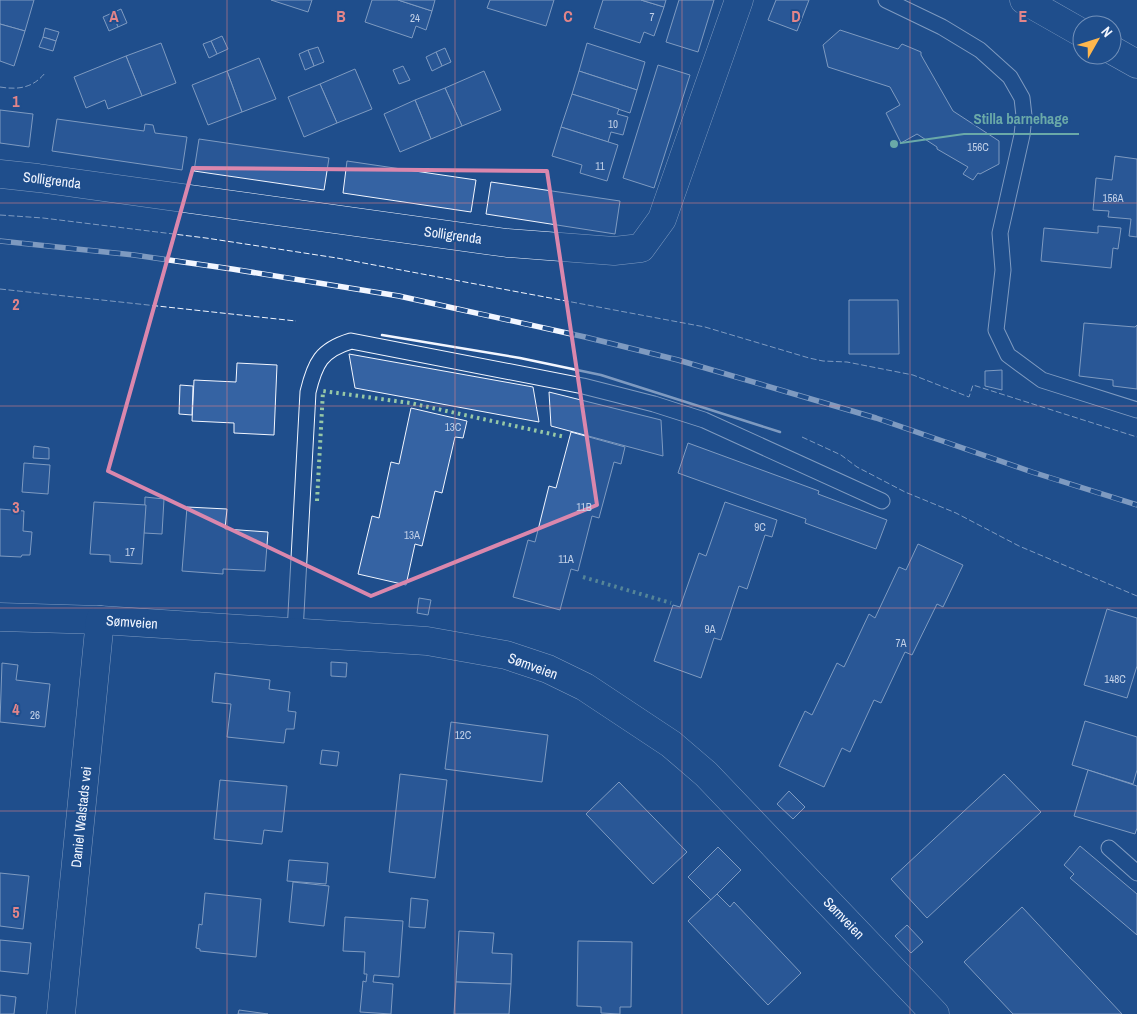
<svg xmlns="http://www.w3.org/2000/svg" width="1137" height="1014" viewBox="0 0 1137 1014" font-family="'Archivo Narrow',sans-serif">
  <rect width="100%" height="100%" fill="#1f4e8c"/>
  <g fill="#3563a3" stroke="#f2f6ff">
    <polygon points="0,0 34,0 25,31 0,24"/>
    <polygon points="271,0 312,0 308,12"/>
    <polygon points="372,0 398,0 432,11 426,30 416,26 412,38 365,22"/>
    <polygon points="398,0 435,0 432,11"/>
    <polygon points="490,0 554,0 546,26 487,8"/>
    <polygon points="603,0 641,0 664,7 654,36 644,32 640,43 594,28"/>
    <polygon points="641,0 666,0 664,7"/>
    <polygon points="679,0 714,0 698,52 666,42"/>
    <polygon points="776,0 809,0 797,31 768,20"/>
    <polygon points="121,9 127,23 118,27 112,13"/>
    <polygon points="112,13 118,27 109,31 103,17"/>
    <polygon points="0,24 25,31 14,66 0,61"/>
    <polygon points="45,28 59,32 56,41 43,37"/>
    <polygon points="840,30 898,49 902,44 921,52 921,55 953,111 999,141 999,164 980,174 978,173 973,180 963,174 968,167 937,149 937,147 917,134 901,143 886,113 900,105 890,87 828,67 823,45"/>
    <polygon points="222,36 228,49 217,54 211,41"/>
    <polygon points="43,37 56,41 53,51 39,47"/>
    <polygon points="211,41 217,54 209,58 203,44"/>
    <polygon points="161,43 176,83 142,96 126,56"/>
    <polygon points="587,43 645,62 637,90 579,71"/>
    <polygon points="318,47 324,62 314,66 308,50"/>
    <polygon points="445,48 451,62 442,66 436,52"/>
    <polygon points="308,50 314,66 305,70 299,54"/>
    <polygon points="436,52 442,66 432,71 426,57"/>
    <polygon points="126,56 142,96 108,109 105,100 86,108 74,77"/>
    <polygon points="259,58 276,99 242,112 227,71"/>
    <polygon points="658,65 690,75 654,188 623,178"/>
    <polygon points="403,66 410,80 399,84 393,70"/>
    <polygon points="355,69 372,109 337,123 320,84"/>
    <polygon points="227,71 242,112 208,125 192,85"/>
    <polygon points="484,71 501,110 462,126 445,88"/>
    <polygon points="579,71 637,90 630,113 572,94"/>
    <polygon points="320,84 337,123 304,137 288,97"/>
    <polygon points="445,88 462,126 431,139 415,100"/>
    <polygon points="572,94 619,109 617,114 628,117 623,135 611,132 608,142 561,127"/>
    <polygon points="415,100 431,139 400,152 384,114"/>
    <polygon points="0,110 33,114 29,147 0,143"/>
    <polygon points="57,119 144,131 145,124 153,125 155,133 187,137 182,170 52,151"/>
    <polygon points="561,127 618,145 607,181 580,173 582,165 552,156"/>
    <polygon points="199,139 329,158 324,190 194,171"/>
    <polygon points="1115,156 1137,159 1137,237 1129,236 1131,219 1108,217 1109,211 1093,210 1096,178 1112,180"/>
    <polygon points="347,161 476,180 471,212 343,193"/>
    <polygon points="491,182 620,201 615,234 486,214"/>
    <polygon points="1098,226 1121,228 1118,249 1113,248 1111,268 1041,261 1044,228 1098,233"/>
    <polygon points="849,300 898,300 899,354 849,354"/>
    <polygon points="1084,323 1135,327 1137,325 1137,389 1113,386 1113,380 1079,376"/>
    <polygon points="349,354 533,387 539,422 355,388"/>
    <polygon points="237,363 277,365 274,435 234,433 234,423 192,421 194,380 236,382"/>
    <polygon points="1002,370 1002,390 985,386 985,371"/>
    <polygon points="180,385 193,386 192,415 179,414"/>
    <polygon points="549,392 661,420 663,456 551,426"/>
    <polygon points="411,408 467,421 463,438 455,437 442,493 435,491 422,546 415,544 406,585 358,574 372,516 379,518 391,462 399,464"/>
    <polygon points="571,432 625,447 621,464 614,462 599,518 592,516 578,571 571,569 560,610 513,597 528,540 535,542 549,486 556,488"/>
    <polygon points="688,443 819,491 818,494 887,520 876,549 805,523 806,519 678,473"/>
    <polygon points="34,446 49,448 49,459 33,458"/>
    <polygon points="24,463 50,465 48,494 22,492"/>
    <polygon points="145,497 164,499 162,534 144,533"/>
    <polygon points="94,502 146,505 142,564 110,562 110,555 90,554"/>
    <polygon points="725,502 777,520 772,537 765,535 747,589 739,586 721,640 714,638 701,678 654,661 673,605 680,607 699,553 706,556"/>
    <polygon points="187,507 227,509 225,529 268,532 265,571 223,569 223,574 182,571"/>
    <polygon points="0,509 24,511 23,531 32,532 30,555 22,555 21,557 0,556"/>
    <polygon points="918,544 963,565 943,607 937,604 912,655 905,652 881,703 874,700 850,752 842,748 824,787 779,766 805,711 812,715 837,663 844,667 869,614 875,618 899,567 906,570"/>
    <polygon points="419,598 431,600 428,615 417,613"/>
    <polygon points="1107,609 1137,618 1137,666 1127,698 1084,685"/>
    <polygon points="331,662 347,663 346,677 331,676"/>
    <polygon points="2,663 18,665 16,680 50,684 45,727 0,722"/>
    <polygon points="215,673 270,680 269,689 290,692 288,711 296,712 294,729 286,729 284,743 227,737 231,704 212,702"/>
    <polygon points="1085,721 1137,737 1137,770 1133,784 1072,765"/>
    <polygon points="451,722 548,735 542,782 445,769"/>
    <polygon points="322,750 339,752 337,766 320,764"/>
    <polygon points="1088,770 1137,786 1137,828 1135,834 1074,816"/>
    <polygon points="400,774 447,780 435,878 389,872"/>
    <polygon points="1004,774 1041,812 927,918 891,879"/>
    <polygon points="220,780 287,786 282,832 264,830 262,844 214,839"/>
    <polygon points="619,782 687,852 653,884 586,814"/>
    <polygon points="789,791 805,807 793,819 777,804"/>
    <polygon points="1080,846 1137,894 1137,935 1070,878 1074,874 1064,865"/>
    <polygon points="718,847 741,870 711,900 688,877"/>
    <polygon points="289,860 328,863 326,884 287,881"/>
    <polygon points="0,873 29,876 23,929 0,926"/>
    <polygon points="293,882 329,886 324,926 289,922"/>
    <polygon points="205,893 261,899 256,957 200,951 200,949 196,948 199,924 202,925"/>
    <polygon points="717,894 730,907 734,902 801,973 768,1005 688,921"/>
    <polygon points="411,898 428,900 425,928 409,927"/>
    <polygon points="1022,907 1122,1014 1013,1014 964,962"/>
    <polygon points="345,917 403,921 399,977 374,975 373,982 393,984 391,1014 360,1012 363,981 366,982 367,974 364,974 365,952 343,951"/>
    <polygon points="907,925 923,942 911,953 895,936"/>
    <polygon points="459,931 494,933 492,953 512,954 511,984 456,982"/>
    <polygon points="0,940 31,943 28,974 0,971"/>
    <polygon points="578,941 632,942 631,1007 620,1007 620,1014 601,1013 601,1007 577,1006"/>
    <polygon points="456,982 511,984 509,1014 454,1014"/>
    <polygon points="0,995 16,997 14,1014 0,1014"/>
    <polygon points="239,1010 268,1014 238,1014"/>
  </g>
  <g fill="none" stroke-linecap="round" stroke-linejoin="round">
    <defs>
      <g id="lane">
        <polyline points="886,0 942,27 980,50 1010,77 1022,98 1024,116 1022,135 1000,233 1003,270 996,330 1008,355 1042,380 1137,410"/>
        <path d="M 295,632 L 308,392 C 315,363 321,350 351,341 L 583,386 L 654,404 L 704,420 L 882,501"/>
        <polyline points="1109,848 1137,873"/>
      </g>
      <g id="street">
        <polyline points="0,174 38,178 507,243 614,251 641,248 662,219 739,0"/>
        <polyline points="0,617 100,620 427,641 506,655 548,669 585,687 671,744 706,774 935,1014"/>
        <polyline points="61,1014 100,620"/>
      </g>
      <g id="secondary">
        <polyline points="1024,0 1082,33"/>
        <polyline points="1112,50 1137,64"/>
      </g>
    </defs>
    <use href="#lane" stroke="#f2f6ff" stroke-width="17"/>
    <use href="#street" stroke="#f2f6ff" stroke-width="29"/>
    <use href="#secondary" stroke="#f2f6ff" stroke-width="29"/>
    <use href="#lane" stroke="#1f4e8c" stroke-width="15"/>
    <use href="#street" stroke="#1f4e8c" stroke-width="28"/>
    <use href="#secondary" stroke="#1f4e8c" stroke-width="28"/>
    <defs>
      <polyline id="rail" points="0,241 134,255 232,269 399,296 585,337 678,360 876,418 1032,472 1137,505"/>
    </defs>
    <use href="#rail" stroke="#f2f6ff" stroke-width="5.5"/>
    <use href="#rail" stroke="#1f4e8c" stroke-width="4" stroke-dasharray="11" stroke-linecap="butt"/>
    <g stroke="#97c8a6" stroke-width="4" stroke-dasharray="2.5 4" stroke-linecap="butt">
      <polyline points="317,501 323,391 410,403 565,437"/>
      <polyline points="583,577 671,603"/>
    </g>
    <g stroke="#f2f6ff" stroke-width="1" stroke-dasharray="6 2.5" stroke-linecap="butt">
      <path d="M 0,87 C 18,90 33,88 45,73"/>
      <polyline points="0,215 43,218 206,238 337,258 705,327 809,358 823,361 847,362 913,375 969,397 973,385 1137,437"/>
      <polyline points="0,289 296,321"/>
      <polyline points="802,437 841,455 857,467 905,492 956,513 1019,546 1137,596"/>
    </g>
    <polyline stroke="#f2f6ff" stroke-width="2.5" points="382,335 520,358 601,375 780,432"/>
  </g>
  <path d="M0 0H1137V1014H0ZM 193,168 L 547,171 L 597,505 L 371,596 L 108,471 Z" fill="#1f4e8c" fill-opacity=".55" fill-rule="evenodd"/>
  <path fill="none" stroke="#da87ad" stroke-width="4" stroke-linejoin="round" d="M 193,168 L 547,171 L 597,505 L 371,596 L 108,471 Z"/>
  <path fill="none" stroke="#e38589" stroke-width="1" stroke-opacity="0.55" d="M 227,0 L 227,1014M 455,0 L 455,1014M 682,0 L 682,1014M 910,0 L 910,1014M 0,203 L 1137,203M 0,406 L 1137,406M 0,608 L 1137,608M 0,811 L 1137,811"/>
  <g text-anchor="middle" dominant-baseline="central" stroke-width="4" stroke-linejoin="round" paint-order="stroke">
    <g font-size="11" fill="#c3d1e8">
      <text x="652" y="17">7</text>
      <text x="415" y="18">24</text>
      <text x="613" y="124">10</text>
      <text x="978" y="147">156C</text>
      <text x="600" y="166">11</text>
      <text x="1113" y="198">156A</text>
      <text x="453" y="427">13C</text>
      <text x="584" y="507">11B</text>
      <text x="760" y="527">9C</text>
      <text x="412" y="535">13A</text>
      <text x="130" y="552">17</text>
      <text x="566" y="559">11A</text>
      <text x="710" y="629">9A</text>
      <text x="901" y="643">7A</text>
      <text x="1115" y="679">148C</text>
      <text x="35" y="715">26</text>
      <text x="463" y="735">12C</text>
    </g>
    <g font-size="14" fill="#f2f6ff" stroke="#1f4e8c">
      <text transform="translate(52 180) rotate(7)">Solligrenda</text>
      <text transform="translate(453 235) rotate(8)">Solligrenda</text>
      <text transform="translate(132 622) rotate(4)">Sømveien</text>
      <text transform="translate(533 666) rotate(20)">Sømveien</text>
      <text transform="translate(81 817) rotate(-84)">Daniel Walstads vei</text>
      <text transform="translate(844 918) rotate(46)">Sømveien</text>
    </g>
  </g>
  <g font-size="16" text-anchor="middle" font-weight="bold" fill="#e38589" stroke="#1f4e8c" stroke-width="4" stroke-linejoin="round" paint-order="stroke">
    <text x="114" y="22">A</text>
    <text x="341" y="22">B</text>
    <text x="568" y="22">C</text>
    <text x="796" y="22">D</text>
    <text x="1023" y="22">E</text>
    <text x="16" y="107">1</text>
    <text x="16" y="310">2</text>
    <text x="16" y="513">3</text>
    <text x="16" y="715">4</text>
    <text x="16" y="918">5</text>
  </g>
  <path fill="none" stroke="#6aa9a8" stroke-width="2" d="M894 144L964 134H1079"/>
  <circle fill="#6aa9a8" stroke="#1f4e8c" stroke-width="2" cx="894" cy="144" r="5"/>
  <g font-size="15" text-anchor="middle" font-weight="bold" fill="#6aa9a8" stroke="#1f4e8c" stroke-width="4" stroke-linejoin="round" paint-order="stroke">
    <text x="1021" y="124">Stilla barnehage</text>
  </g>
  <g transform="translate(1097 40) rotate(51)"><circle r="24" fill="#1f4e8c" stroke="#7391ba"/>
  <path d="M0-4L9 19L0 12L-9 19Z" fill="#ffb74d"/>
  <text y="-8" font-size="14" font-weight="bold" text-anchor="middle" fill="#f2f6ff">N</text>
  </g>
</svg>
